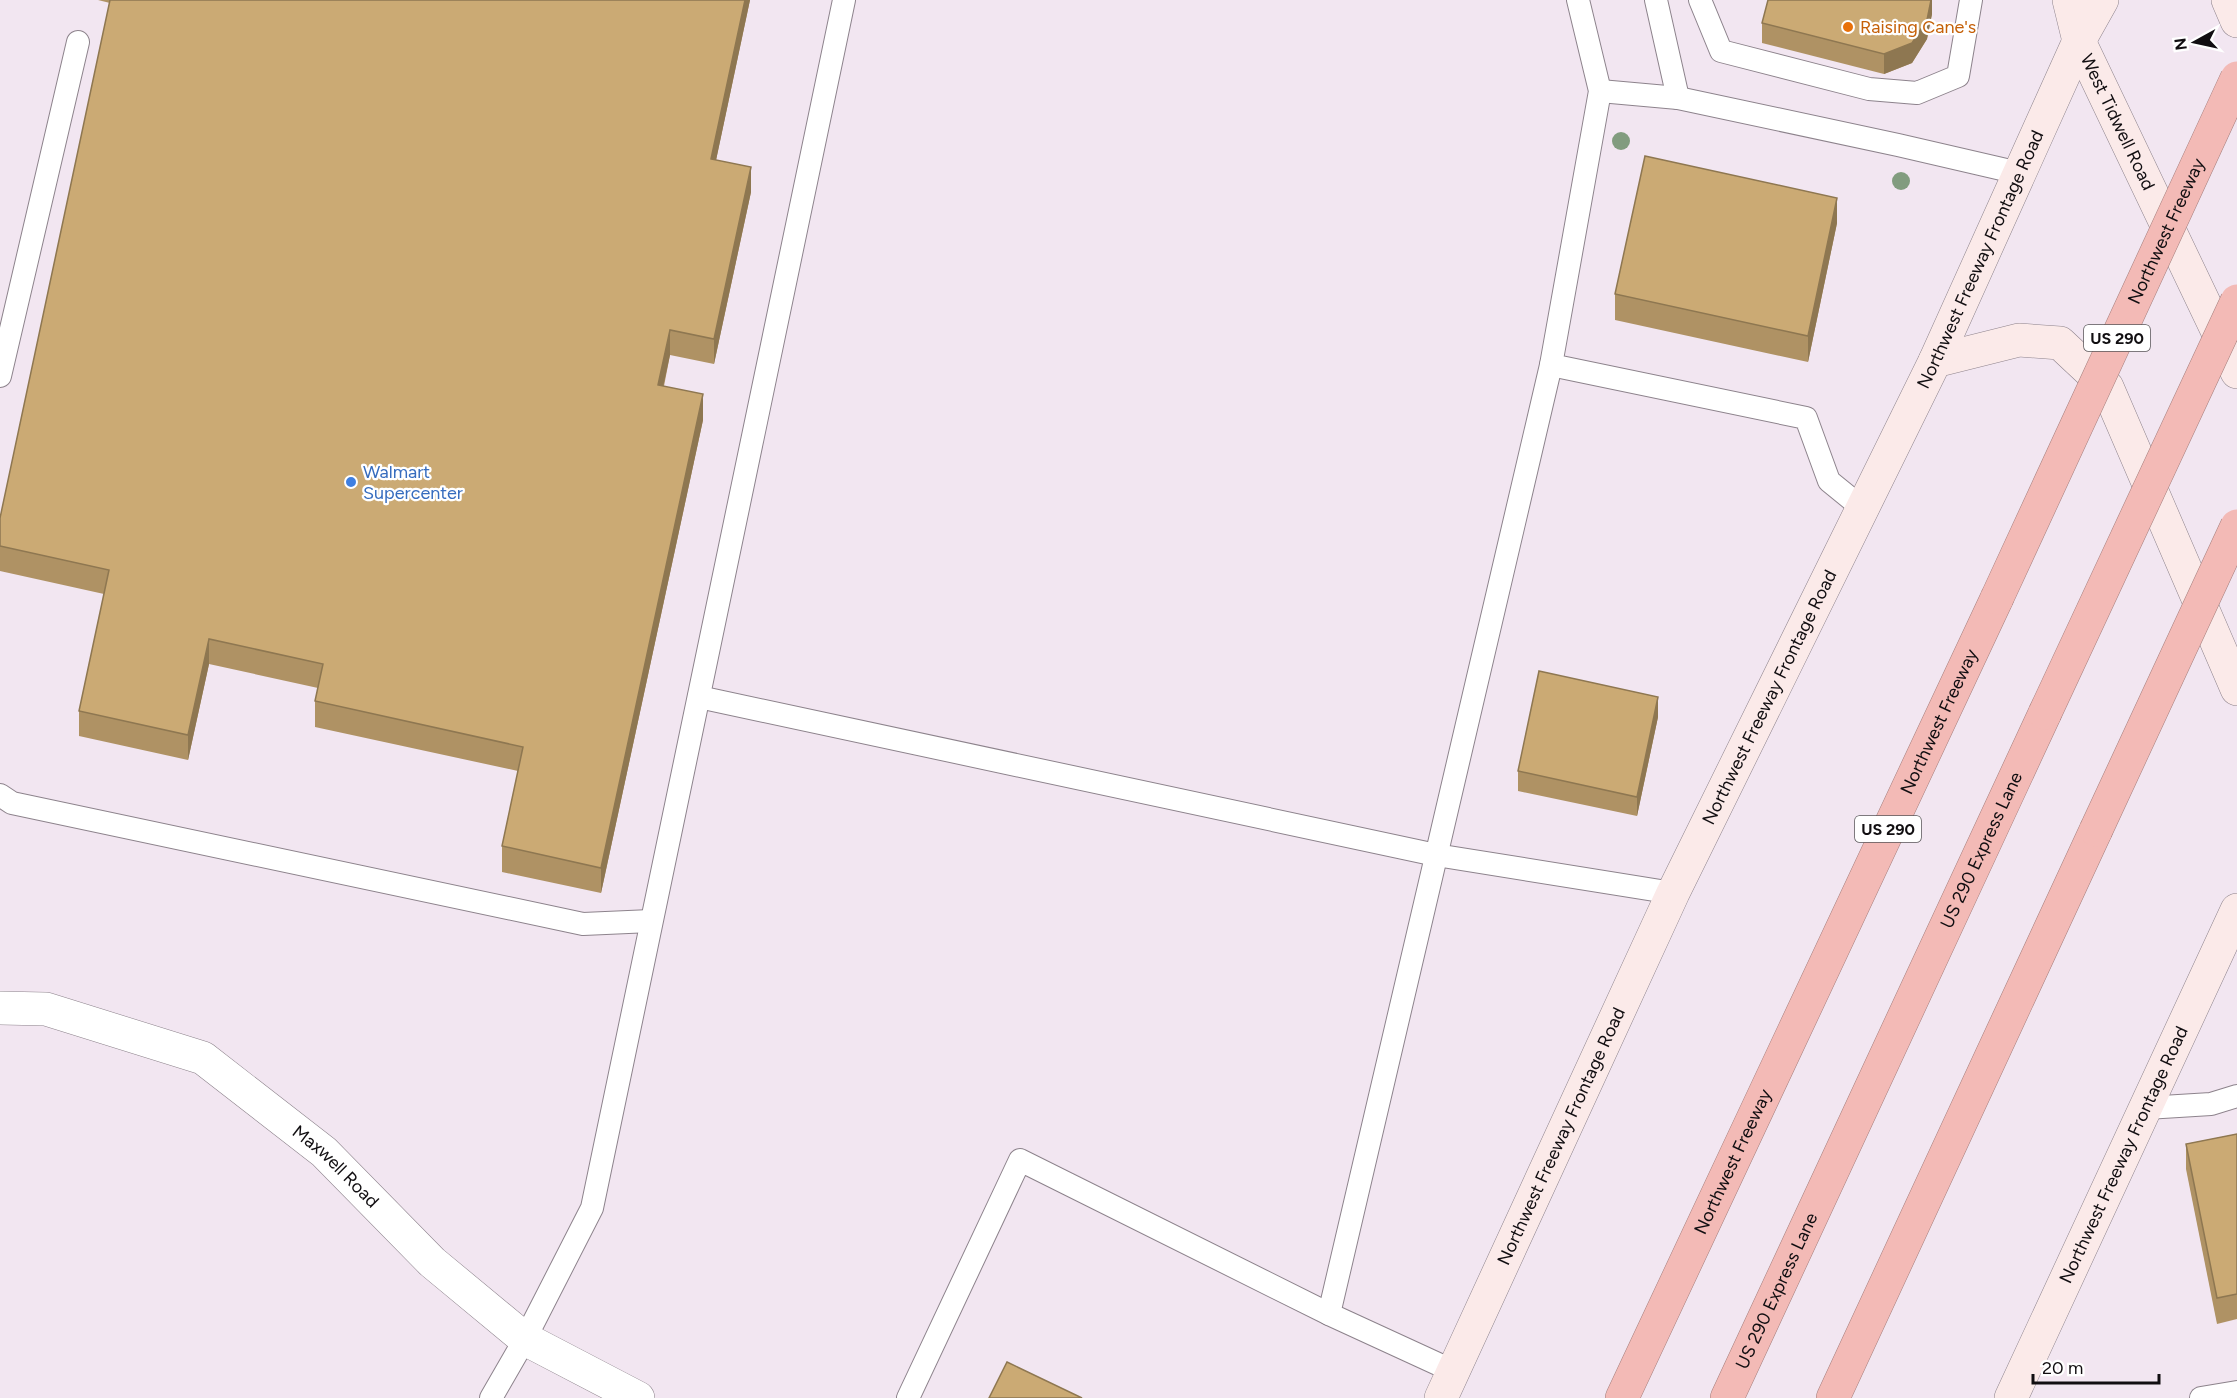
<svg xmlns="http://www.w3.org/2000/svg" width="2237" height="1398" viewBox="0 0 2237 1398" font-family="Figtree,sans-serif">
  <rect width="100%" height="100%" fill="#f2e6f1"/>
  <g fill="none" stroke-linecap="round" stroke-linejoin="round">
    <defs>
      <g id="service">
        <polyline points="1578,0 1600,91 1551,365 1806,418 1829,481 1861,507"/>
        <polyline points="1656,0 1678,98"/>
        <polyline points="1700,0 1721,51 1869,89 1917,93 1958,76 1971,0"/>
        <polyline points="1600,91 1678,98 1898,145 2019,173"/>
        <polyline points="0,376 78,42"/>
        <polyline points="699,697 1436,855 1673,893"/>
        <polyline points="0,795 12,803 583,924 651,921"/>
        <polyline points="2146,1108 2211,1104 2237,1096"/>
        <polyline points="1453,1371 1329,1314 1551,365"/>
        <polyline points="491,1398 525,1339 592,1208 844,0"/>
        <polyline points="908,1398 1020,1160 1329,1314"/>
        <polyline points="2201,1398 2237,1392"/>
      </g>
      <g id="minor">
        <path id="s1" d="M 0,1008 L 46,1009 L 203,1058 L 324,1152 L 432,1262 L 525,1339 L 638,1398"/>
      </g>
      <g id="secondary">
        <path id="s2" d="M 2069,0 L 2079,41 L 2237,372"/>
        <polyline points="2228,0 2237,21"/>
        <polyline points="1935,361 2019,340 2060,343 2107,387 2237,689"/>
        <path id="s3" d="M 1441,1398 L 1673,893 L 1935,361 L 2079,41 L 2102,0"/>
        <path id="s4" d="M 2011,1398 L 2237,910"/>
      </g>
      <g id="motorway">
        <path id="s5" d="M 1622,1398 L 1997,598"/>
        <path id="s6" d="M 1727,1398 L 2045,713"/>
        <polyline points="1833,1398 2096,830"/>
      </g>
    </defs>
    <use href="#service" stroke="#8d838c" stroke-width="24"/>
    <use href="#minor" stroke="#8d838c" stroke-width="34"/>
    <use href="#secondary" stroke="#8d838c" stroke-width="34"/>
    <use href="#motorway" stroke="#a47e7c" stroke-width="34"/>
    <use href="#service" stroke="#fff" stroke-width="22"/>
    <use href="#minor" stroke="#fff" stroke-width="33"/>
    <use href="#secondary" stroke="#fbeae9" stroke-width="33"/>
    <use href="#motorway" stroke="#f3bab6" stroke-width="33"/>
    <defs>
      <g id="motorway-bridge">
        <path id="s7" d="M 1997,598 L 2237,78"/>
        <polyline points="2045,713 2237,301"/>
        <polyline points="2096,830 2237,526"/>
      </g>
    </defs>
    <use href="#motorway-bridge" stroke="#a47e7c" stroke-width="34" stroke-linecap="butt"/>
    <use href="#motorway-bridge" stroke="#f3bab6" stroke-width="33"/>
  </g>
  <g fill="#829c7f">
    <circle cx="1621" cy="141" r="9"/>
    <circle cx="1901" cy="181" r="9"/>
  </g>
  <g fill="#af9264">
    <polygon points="98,0 750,0 716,160 751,192 714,364 670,355 664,386 703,420 601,893 502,872 502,846 518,771 315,727 315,701 318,688 209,664 188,760 79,736 79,711 104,594 0,571 0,518 110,3"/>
    <polygon points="1932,0 1932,14 1927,39 1912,63 1884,74 1762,43 1762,23"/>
    <polygon points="1837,223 1808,362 1615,320 1615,294"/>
    <polygon points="1658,717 1637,816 1518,791 1518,771"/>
    <polygon points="2237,1134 2237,1319 2217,1324 2186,1169 2186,1144"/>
  </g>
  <g fill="#8e7751">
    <polygon points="745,0 750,0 711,184 711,159"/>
    <polygon points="1931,0 1932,0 1932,14 1927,39 1912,63 1884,74 1884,54"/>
    <polygon points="751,167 751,192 714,364 714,339"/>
    <polygon points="1837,198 1837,223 1808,362 1808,336"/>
    <polygon points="670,330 670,355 658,410 658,385"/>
    <polygon points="703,394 703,420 601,893 601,868"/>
    <polygon points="209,639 209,664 188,760 188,735"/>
    <polygon points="1658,697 1658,717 1637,816 1637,797"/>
  </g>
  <g fill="#cbaa74" stroke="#8e7751" stroke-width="1.5">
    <polygon points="110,0 745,0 711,159 751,167 714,339 670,330 658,385 703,394 601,868 502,846 523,747 315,701 323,664 209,639 188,735 79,711 109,570 0,546 0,518"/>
    <polygon points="1768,0 1931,0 1927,20 1912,43 1884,54 1762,23"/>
    <polygon points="1645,156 1837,198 1808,336 1615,294"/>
    <polygon points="1539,671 1658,697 1637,797 1518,771"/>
    <polygon points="2237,1134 2237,1294 2217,1298 2186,1144"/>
    <polygon points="1007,1362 1082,1398 989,1398"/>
  </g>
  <circle fill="#e8710a" stroke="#fff" stroke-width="2" cx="1848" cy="27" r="6"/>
  <circle fill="#3f7fe0" stroke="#fff" stroke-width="2" cx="351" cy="482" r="6"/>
  <g text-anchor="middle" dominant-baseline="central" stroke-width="4.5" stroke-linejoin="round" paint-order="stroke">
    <g fill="#fff" stroke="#585658" stroke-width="1.5">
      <rect x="2084" y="325" width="66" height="26" rx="4.5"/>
      <rect x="1855" y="816" width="66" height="26" rx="4.5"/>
    </g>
    <g font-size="16" font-weight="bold" fill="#110e11">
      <text x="2117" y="338">US 290</text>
      <text x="1888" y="829">US 290</text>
    </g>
    <g font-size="18" fill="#c56008" stroke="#fff" text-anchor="start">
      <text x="1860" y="27">Raising Cane's</text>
    </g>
    <g font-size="18" fill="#110e11" stroke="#fff">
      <text stroke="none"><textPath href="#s2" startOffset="132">West Tidwell Road</textPath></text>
      <text stroke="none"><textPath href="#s7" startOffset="404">Northwest Freeway</textPath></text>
      <text stroke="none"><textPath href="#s3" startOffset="1260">Northwest Freeway Frontage Road</textPath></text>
      <text stroke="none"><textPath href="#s3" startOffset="774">Northwest Freeway Frontage Road</textPath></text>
      <text stroke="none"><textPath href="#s5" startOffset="747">Northwest Freeway</textPath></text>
      <text stroke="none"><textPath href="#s6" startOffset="604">US 290 Express Lane</textPath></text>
      <text stroke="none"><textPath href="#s3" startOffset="288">Northwest Freeway Frontage Road</textPath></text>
      <text stroke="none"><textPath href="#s4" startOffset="268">Northwest Freeway Frontage Road</textPath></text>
      <text stroke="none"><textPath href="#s5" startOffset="261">Northwest Freeway</textPath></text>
      <text stroke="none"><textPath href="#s1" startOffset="382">Maxwell Road</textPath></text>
      <text stroke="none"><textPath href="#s6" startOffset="118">US 290 Express Lane</textPath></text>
    </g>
    <g font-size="18" fill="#366cbe" stroke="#fff" text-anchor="start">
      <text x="363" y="472">Walmart<tspan x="363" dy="21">Supercenter</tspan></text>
    </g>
  </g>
  <g transform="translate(2195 42) rotate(262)" stroke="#ffffff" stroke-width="4.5" paint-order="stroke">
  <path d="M0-4.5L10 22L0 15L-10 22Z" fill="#110e11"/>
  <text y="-9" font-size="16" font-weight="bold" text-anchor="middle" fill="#110e11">N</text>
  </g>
  <path d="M2033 1374v9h126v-9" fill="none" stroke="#110e11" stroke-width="3"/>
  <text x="2042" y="1374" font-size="18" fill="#110e11" stroke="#ffffff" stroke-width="4.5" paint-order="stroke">20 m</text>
</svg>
